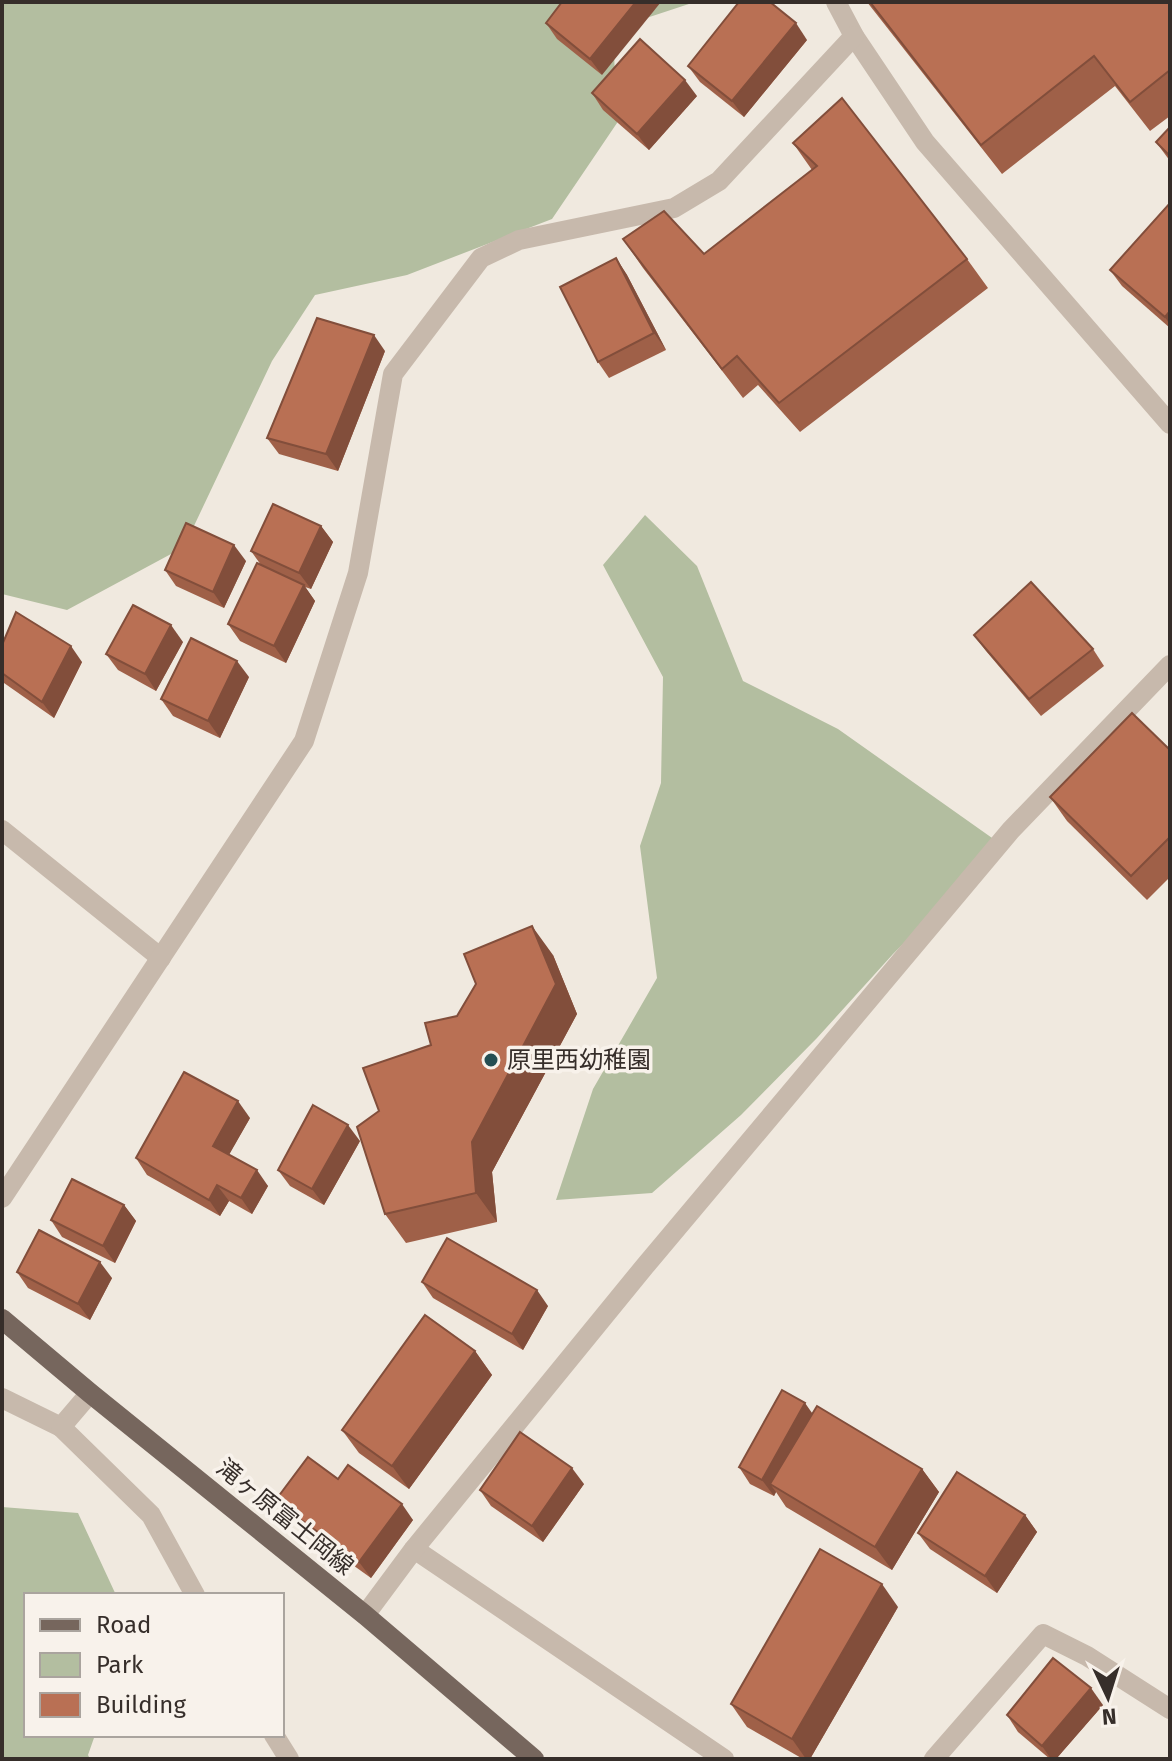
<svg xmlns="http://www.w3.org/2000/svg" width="1172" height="1761" viewBox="0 0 1172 1761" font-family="'Fira Sans','Noto Sans JP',sans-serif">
  <rect width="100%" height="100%" fill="#f0e9df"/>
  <g fill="#b3bea0">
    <polygon points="2,2 695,2 613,29 617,123 552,219 407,275 315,295 272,361 184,547 67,610 2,594"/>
    <polygon points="645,515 697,566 743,681 838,729 1002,845 893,954 817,1038 741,1115 652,1193 556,1200 593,1089 657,978 640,846 661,783 663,677 603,565"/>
    <polygon points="2,1507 78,1513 116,1595 26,1595 26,1735 95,1735 88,1755 90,1759 2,1759"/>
  </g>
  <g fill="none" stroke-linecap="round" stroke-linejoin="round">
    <g stroke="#c7b9ac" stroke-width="20">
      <polyline points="836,2 854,36 925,142 1170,424"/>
      <polyline points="2,830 161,958"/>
      <polyline points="2,1198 304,741 358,573 393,374 481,258 519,240 674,208 719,181 854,36"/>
      <polyline points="2,1398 61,1427 90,1393"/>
      <polyline points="61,1427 151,1515 195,1595"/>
      <polyline points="414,1549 724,1759"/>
      <polyline points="365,1615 414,1549 645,1266 1011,830 1170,665"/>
      <polyline points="274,1735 289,1759"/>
      <polyline points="934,1759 1043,1634 1087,1656 1170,1709"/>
    </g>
    <polyline stroke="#76665d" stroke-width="20" points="2,1319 90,1393 365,1615 534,1759"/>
  </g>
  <g fill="#9f6048">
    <polygon points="562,2 602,75 557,39 546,23"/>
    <polygon points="867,2 1170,2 1170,116 1150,131 1115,86 1002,174"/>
    <polygon points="807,40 744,117 700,82 688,66"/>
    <polygon points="592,93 697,96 649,150 603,110"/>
    <polygon points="1170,127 1170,161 1156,142"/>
    <polygon points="793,143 967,259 988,288 800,432 758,385 743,398 643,268 623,239 704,254 812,170"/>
    <polygon points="1170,203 1170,328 1122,286 1110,270"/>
    <polygon points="616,258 627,275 666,350 609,378 598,362"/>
    <polygon points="385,351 338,471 279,454 267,438"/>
    <polygon points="321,526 333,542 311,589 305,587 315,601 286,663 240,641 228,624 261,565 251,551"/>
    <polygon points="246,561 224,608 176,586 165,570"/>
    <polygon points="974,635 1093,649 1104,666 1041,716 986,651"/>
    <polygon points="183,642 156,691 118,670 106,654"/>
    <polygon points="2,645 82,662 54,718 4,683 2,680"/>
    <polygon points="249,677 220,738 173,716 161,699"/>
    <polygon points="1170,750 1170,877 1147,900 1067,821 1050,797"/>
    <polygon points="553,955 577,1014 492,1172 497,1222 406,1243 385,1214 379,1111 431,1045 457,1016"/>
    <polygon points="250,1118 229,1154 268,1186 252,1214 229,1201 220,1216 147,1175 136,1158"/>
    <polygon points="360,1141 324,1205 290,1186 278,1170"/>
    <polygon points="124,1205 136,1221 115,1263 62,1237 51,1220"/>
    <polygon points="17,1272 112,1278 90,1320 28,1288"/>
    <polygon points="422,1282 548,1306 523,1350 433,1298"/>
    <polygon points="475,1351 492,1375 409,1489 359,1453 342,1430"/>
    <polygon points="813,1414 922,1469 939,1492 892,1570 786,1507 776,1492 774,1496 750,1484 739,1467"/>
    <polygon points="338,1479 413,1520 371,1578 287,1518 275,1501"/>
    <polygon points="584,1484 543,1542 491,1506 480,1490"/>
    <polygon points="1025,1515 1037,1532 997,1593 930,1549 918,1533"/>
    <polygon points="898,1607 810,1759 803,1759 747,1727 731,1704"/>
    <polygon points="1103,1705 1056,1759 1050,1759 1018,1732 1007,1715"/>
  </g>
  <g fill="#824e3b">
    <polygon points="636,2 661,2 602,75 590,59"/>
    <polygon points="796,23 807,40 744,117 732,101"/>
    <polygon points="685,80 697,96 649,150 637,134"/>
    <polygon points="616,258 627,275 666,350 654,333"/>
    <polygon points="1170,311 1170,325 1165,317"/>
    <polygon points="374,335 385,351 338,471 326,454"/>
    <polygon points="321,526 333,542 311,589 299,573"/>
    <polygon points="234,545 246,561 224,608 213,592"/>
    <polygon points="304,585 315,601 286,663 274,646"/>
    <polygon points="171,625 183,642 156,691 145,674"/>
    <polygon points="71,646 82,662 54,718 42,702"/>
    <polygon points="237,661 249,677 220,738 208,721"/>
    <polygon points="532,926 553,955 577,1014 492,1172 497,1222 476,1193 472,1142"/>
    <polygon points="238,1101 250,1118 225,1162 213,1146"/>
    <polygon points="348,1125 360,1141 324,1205 312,1189"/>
    <polygon points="257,1170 268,1186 252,1214 241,1198"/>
    <polygon points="217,1185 229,1201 220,1216 209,1200"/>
    <polygon points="124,1205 136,1221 115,1263 103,1246"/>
    <polygon points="100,1262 112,1278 90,1320 78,1304"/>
    <polygon points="537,1290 548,1306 523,1350 512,1334"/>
    <polygon points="475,1351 492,1375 409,1489 392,1466"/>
    <polygon points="805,1403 817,1420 770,1484 776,1492 774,1496 762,1480"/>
    <polygon points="572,1468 584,1484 543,1542 532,1526"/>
    <polygon points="922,1469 939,1492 892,1570 875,1547"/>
    <polygon points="402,1504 413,1520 371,1578 359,1562"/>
    <polygon points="1025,1515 1037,1532 997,1593 985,1576"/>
    <polygon points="882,1584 898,1607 810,1759 806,1759 792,1739"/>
    <polygon points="1091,1688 1103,1705 1056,1759 1051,1759 1042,1746"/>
  </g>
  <g fill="#b97054" stroke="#824e3b" stroke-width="2">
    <polygon points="562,2 636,2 590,59 546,23"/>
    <polygon points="739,2 770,2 796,23 732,101 688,66"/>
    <polygon points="870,2 1170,2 1170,70 1130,102 1094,56 981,145"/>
    <polygon points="640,39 685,80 637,134 592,93"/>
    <polygon points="842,98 967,259 779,403 737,356 722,369 623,239 664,211 704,254 817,166 793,143"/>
    <polygon points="1170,127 1170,156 1156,142"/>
    <polygon points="1170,203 1170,311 1165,317 1110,270"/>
    <polygon points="616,258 654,333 598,362 560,287"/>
    <polygon points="317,318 374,335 326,454 267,438"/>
    <polygon points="273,504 321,526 299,573 251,551"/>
    <polygon points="186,523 234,545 213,592 165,570"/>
    <polygon points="257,563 304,585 274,646 228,624"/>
    <polygon points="1031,582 1093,649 1029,699 974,635"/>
    <polygon points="133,605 171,625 145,674 106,654"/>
    <polygon points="16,612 71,646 42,702 2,673 2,645"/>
    <polygon points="191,638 237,661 208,721 161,699"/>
    <polygon points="1132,713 1170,750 1170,837 1131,876 1050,797"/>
    <polygon points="532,926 556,984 472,1142 476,1193 385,1214 357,1127 379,1111 363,1068 431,1045 425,1023 457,1016 476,984 464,954"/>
    <polygon points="184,1072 238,1101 213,1146 257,1170 241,1198 217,1185 209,1200 136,1158"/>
    <polygon points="313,1105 348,1125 312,1189 278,1170"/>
    <polygon points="72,1179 124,1205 103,1246 51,1220"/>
    <polygon points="39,1230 100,1262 78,1304 17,1272"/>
    <polygon points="447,1238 537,1290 512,1334 422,1282"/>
    <polygon points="425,1315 475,1351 392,1466 342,1430"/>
    <polygon points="782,1390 805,1403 762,1480 739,1467"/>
    <polygon points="817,1406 922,1469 875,1547 770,1484"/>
    <polygon points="520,1432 572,1468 532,1526 480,1490"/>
    <polygon points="308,1457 338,1479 348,1465 402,1504 359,1562 275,1501"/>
    <polygon points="957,1472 1025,1515 985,1576 918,1533"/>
    <polygon points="820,1549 882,1584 792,1739 731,1704"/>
    <polygon points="1053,1658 1091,1688 1042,1746 1007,1715"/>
  </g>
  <circle fill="#244e53" stroke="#f8f2eb" stroke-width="3" cx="491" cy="1060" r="8"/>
  <g text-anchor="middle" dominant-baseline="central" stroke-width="7" stroke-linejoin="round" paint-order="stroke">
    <g font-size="24" fill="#362e2a" stroke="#f8f2eb" text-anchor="start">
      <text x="507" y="1060">原里西幼稚園</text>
    </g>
    <g font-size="24" fill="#362e2a" stroke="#f8f2eb">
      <text transform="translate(285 1517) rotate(39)">滝ヶ原富士岡線</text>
    </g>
  </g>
  <rect width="1172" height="1761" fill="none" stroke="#362e2a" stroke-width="8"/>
  <rect x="24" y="1593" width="260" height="144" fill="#f8f2eb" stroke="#aaa49e" stroke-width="2"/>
  <rect x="40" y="1619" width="40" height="12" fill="#76665d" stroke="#aaa49e" stroke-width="2"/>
  <text x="96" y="1633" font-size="24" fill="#362e2a">Road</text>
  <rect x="40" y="1653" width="40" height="24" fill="#b3bea0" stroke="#aaa49e" stroke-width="2"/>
  <text x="96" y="1673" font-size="24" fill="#362e2a">Park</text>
  <rect x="40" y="1693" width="40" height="24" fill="#b97054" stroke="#aaa49e" stroke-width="2"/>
  <text x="96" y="1713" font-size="24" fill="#362e2a">Building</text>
  <g transform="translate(1108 1697) rotate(176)" stroke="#f8f2eb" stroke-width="6" paint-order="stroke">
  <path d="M0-6L14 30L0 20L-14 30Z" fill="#362e2a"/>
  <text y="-12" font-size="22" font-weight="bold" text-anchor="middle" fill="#362e2a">N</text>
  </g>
</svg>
